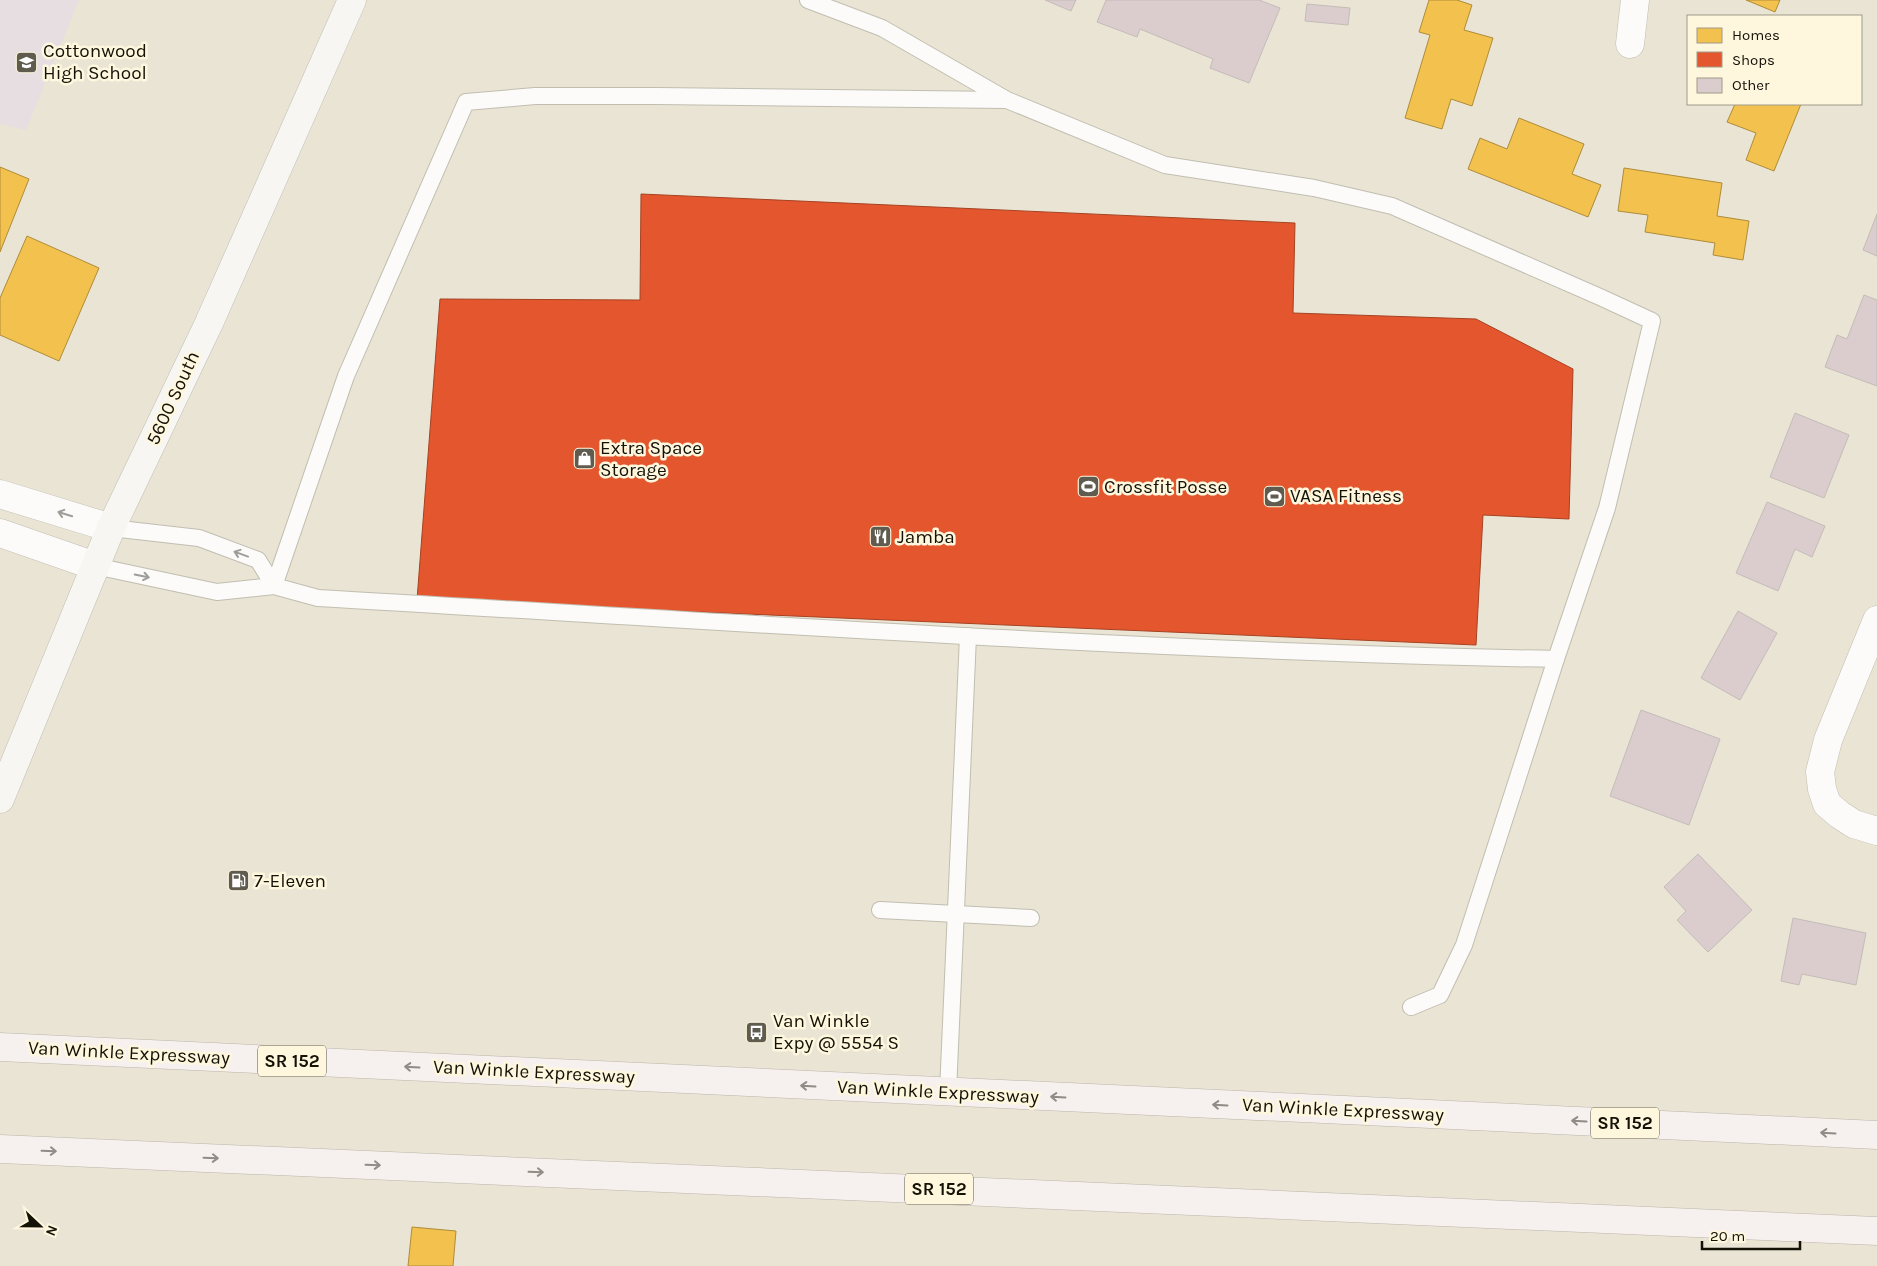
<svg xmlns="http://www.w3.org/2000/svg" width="1877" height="1266" viewBox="0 0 1877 1266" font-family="Karla,sans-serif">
  <rect width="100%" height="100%" fill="#e9e4d4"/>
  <polygon fill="#e7dee2" points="0,0 79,0 26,130 0,124"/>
  <g fill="#f2c14e" stroke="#af8c39">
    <polygon points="1429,0 1457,0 1472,5 1464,30 1493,38 1472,106 1451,99 1442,129 1405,118 1430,35 1419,32"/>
    <polygon points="1746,0 1780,0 1775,12"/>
    <polygon points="1735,104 1801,104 1774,171 1746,160 1756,133 1727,122"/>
    <polygon points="1519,118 1584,144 1572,174 1601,185 1588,217 1468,169 1480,138 1507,149"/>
    <polygon points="0,167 29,179 0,252"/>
    <polygon points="1624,168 1722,183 1717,216 1749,221 1743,260 1713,255 1715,243 1645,232 1648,215 1618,211"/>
    <polygon points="27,236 99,268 59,361 0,335 0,298"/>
    <polygon points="412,1227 456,1231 453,1266 408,1266"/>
  </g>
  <polygon fill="#e4572e" stroke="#a64222" points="641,194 1295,223 1293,313 1476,319 1573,369 1569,519 1483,515 1476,645 417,600 440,299 640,300"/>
  <g fill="#dbcdce" stroke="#c4bcb8">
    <polygon points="1045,0 1076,0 1071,11"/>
    <polygon points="1106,0 1259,0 1280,8 1249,83 1210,68 1213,59 1140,29 1137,37 1097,22"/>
    <polygon points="1307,4 1350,8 1348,25 1305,21"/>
    <polygon points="1877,214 1877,256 1863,250"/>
    <polygon points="1864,295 1877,300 1877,386 1825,367 1837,335 1847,339"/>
    <polygon points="1795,413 1849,435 1824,498 1770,477"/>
    <polygon points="1767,502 1825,526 1812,557 1795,549 1778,591 1736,573"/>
    <polygon points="1738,611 1777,633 1740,700 1701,678"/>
    <polygon points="1641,710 1720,739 1689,825 1610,796"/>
    <polygon points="1698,854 1752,910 1708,952 1677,920 1686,911 1664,887"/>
    <polygon points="1793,918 1866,933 1856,985 1802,974 1799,985 1781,981"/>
  </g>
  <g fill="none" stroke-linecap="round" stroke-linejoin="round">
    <defs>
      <g id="lane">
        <polyline points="808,0 882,28 1007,100 1165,165 1314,188 1392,206 1600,297 1652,321 1607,508 1556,659 1464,945 1440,995 1411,1007"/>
        <polyline points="111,528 199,538 258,560 274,586"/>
        <path d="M 95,566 L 217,592 L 274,586 L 318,598 C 730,622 1143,651 1556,659"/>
        <polyline points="274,586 346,376 466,102 535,96 657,96 1005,100"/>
        <polyline points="880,910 1031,918"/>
        <polyline points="948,1092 968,636"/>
      </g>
      <g id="street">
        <polyline points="1630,44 1635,0"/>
        <polyline points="0,494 111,528"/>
        <polyline points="0,533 95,566"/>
        <polyline points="1877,620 1828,740 1820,772 1822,789 1827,804 1840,815 1854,824 1877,831"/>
      </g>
      <polyline id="secondary" points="0,799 111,528 209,323 352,0"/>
      <g id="primary">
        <polyline points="0,1047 1877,1135"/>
        <polyline points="0,1149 1877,1231"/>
      </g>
    </defs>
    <use href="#lane" stroke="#c1beb1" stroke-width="18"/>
    <use href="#street" stroke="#c1beb1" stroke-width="29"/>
    <use href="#secondary" stroke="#c1beb1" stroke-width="29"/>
    <use href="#primary" stroke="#bdb4ab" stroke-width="29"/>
    <use href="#lane" stroke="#fcfbf9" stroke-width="16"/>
    <use href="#street" stroke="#fcfbf9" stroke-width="28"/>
    <use href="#secondary" stroke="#f8f6f3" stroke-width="28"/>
    <use href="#primary" stroke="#f6f1ee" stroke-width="28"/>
  </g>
  <defs><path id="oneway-shaft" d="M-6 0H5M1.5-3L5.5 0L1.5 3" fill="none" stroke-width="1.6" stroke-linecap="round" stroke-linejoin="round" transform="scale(1.25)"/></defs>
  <g stroke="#9f9d98">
    <use href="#oneway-shaft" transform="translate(65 514) rotate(-163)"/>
    <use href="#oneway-shaft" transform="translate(241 554) rotate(-160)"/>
    <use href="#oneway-shaft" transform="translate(142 576) rotate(12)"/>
  </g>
  <g stroke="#908c86">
    <use href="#oneway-shaft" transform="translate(412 1067) rotate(-177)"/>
    <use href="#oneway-shaft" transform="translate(808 1086) rotate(-177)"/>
    <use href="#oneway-shaft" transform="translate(1058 1097) rotate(-177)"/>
    <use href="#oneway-shaft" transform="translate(1220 1105) rotate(-177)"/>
    <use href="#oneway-shaft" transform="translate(1579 1121) rotate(-177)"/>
    <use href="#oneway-shaft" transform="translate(1828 1133) rotate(-177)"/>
    <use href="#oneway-shaft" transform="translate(49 1151) rotate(2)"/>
    <use href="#oneway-shaft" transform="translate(211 1158) rotate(2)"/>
    <use href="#oneway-shaft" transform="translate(373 1165) rotate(2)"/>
    <use href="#oneway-shaft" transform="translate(536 1172) rotate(2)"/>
  </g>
  <defs>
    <symbol id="school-square" viewBox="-11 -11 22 22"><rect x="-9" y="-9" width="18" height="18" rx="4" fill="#5f5b4f" stroke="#fef7de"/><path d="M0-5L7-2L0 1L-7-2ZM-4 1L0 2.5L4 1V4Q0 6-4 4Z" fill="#fff"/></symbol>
    <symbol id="shop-square" viewBox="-11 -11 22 22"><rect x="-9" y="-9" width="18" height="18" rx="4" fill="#5f5b4f" stroke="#fef7de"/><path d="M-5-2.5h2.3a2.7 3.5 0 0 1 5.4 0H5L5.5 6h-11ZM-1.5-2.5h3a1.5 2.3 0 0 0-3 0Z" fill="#fff"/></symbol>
    <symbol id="stadium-square" viewBox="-11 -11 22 22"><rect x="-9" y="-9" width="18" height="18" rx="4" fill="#5f5b4f" stroke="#fef7de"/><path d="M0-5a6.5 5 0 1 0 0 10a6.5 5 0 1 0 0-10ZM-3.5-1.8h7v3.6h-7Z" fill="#fff"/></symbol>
    <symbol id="restaurant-square" viewBox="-11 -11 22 22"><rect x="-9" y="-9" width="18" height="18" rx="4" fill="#5f5b4f" stroke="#fef7de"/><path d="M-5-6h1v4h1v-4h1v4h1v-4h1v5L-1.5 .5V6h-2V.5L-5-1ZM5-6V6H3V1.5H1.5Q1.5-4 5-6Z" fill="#fff"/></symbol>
    <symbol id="fuel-square" viewBox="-11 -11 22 22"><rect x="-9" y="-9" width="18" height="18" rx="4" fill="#5f5b4f" stroke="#fef7de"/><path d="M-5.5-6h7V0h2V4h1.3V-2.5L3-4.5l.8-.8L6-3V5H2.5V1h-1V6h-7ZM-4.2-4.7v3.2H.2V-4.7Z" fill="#fff"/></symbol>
    <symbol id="bus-square" viewBox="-11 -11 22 22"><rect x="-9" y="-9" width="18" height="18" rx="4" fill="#5f5b4f" stroke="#fef7de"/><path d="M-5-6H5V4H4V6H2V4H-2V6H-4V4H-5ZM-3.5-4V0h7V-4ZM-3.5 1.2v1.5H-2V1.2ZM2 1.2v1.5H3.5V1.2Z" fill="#fff"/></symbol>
  </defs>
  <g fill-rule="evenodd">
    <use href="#school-square" x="14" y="50" width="25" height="25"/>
    <use href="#shop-square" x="572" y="446" width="25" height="25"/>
    <use href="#stadium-square" x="1076" y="474" width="25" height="25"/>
    <use href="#stadium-square" x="1262" y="484" width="25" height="25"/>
    <use href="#restaurant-square" x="868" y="524" width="25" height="25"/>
    <use href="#fuel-square" x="226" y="868" width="25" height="25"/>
    <use href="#bus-square" x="744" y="1020" width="25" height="25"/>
  </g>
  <g text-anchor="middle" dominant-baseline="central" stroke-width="5" stroke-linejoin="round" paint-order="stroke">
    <g fill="#fef7de" stroke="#5a5648" stroke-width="1">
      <rect x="258" y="1045.5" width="68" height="31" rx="4"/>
      <rect x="1591" y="1107.5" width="68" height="31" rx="4"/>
      <rect x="905" y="1173.5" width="68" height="31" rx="4"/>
    </g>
    <g font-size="18" font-weight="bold" fill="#141107">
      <text x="292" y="1061">SR 152</text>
      <text x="1625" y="1123">SR 152</text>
      <text x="939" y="1189">SR 152</text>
    </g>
    <g font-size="19" fill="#141107" stroke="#fef7de" text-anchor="start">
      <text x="43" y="51">Cottonwood<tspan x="43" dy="22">High School</tspan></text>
      <text x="600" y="448">Extra Space<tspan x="600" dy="22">Storage</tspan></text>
      <text x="1104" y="487">Crossfit Posse</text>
      <text x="1290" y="496">VASA Fitness</text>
      <text x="897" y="537">Jamba</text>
      <text x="254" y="881">7-Eleven</text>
      <text x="773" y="1021">Van Winkle<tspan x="773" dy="22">Expy @ 5554 S</tspan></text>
    </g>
    <g font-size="19" fill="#141107" stroke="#fef7de">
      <text transform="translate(173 398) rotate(-65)">5600 South</text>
      <text transform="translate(129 1053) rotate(3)">Van Winkle Expressway</text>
      <text transform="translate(534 1072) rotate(3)">Van Winkle Expressway</text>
      <text transform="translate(938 1092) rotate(3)">Van Winkle Expressway</text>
      <text transform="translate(1343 1110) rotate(3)">Van Winkle Expressway</text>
    </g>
  </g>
  <rect x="1687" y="15" width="175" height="90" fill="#fef7de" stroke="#a09b88"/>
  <rect x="1697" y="28" width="25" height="15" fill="#f2c14e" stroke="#a09b88"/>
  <text x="1732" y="40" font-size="15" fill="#141107">Homes</text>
  <rect x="1697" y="52" width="25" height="15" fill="#e4572e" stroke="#a09b88"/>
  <text x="1732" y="65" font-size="15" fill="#141107">Shops</text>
  <rect x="1697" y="78" width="25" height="15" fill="#dbcdce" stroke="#a09b88"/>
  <text x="1732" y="90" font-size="15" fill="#141107">Other</text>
  <g transform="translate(40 1226) rotate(112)" stroke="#fef7de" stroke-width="4" paint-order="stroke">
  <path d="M0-4L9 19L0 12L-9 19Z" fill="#141107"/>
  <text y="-8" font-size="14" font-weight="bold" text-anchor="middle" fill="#141107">N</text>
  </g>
  <path d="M1702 1241v8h98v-8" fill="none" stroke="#141107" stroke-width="2.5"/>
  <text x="1710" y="1241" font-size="15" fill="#141107" stroke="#fef7de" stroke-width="4" paint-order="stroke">20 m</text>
</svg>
